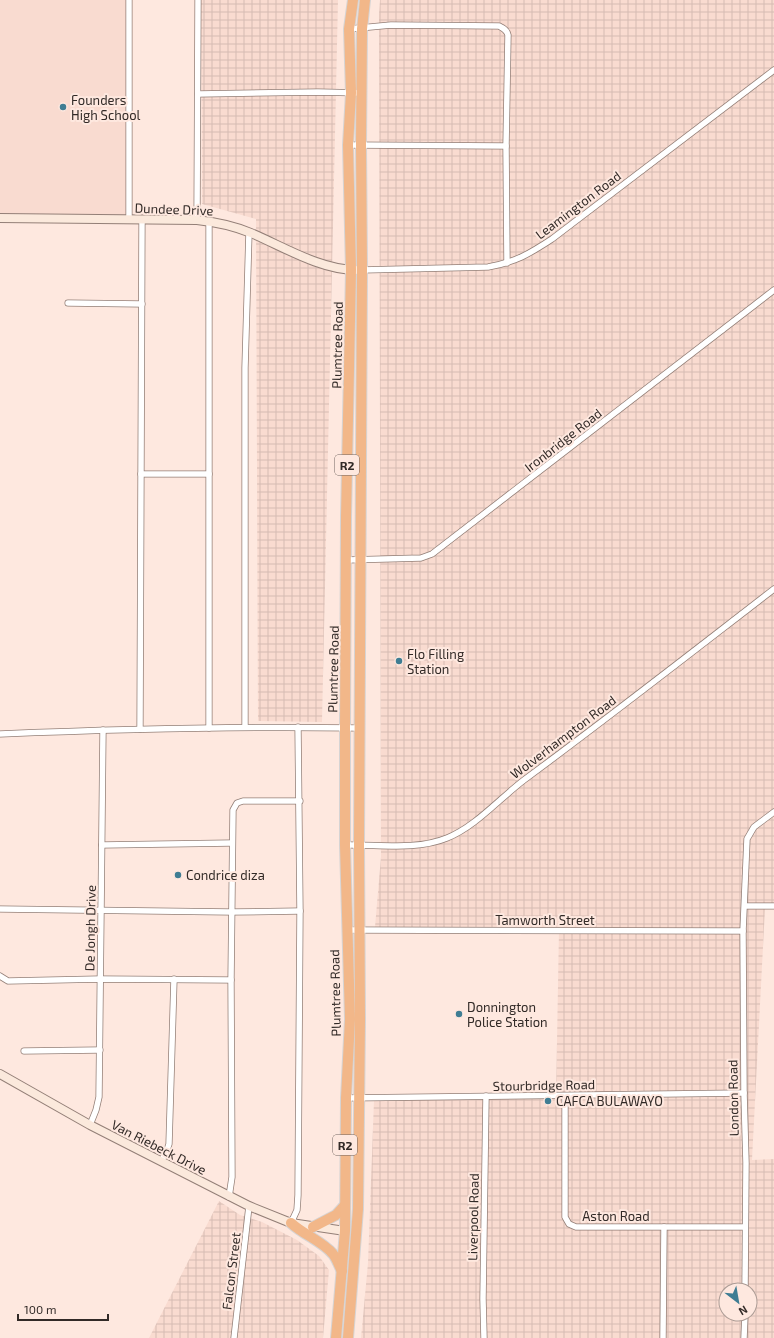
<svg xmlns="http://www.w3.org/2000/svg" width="774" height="1338" viewBox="0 0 774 1338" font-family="'Exo 2',sans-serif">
  <defs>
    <pattern id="industrial-grid" width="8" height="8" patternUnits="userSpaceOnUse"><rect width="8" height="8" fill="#f9dbd0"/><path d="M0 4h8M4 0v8" fill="none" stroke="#d6bcb3"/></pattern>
  </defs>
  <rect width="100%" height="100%" fill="#fee8df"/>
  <polygon fill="#f9dbd0" points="0,0 127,0 127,216 0,214"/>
  <g fill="url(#industrial-grid)" fill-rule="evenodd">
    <polygon points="201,0 338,0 322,722 258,721 256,219 202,204"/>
    <path d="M 380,0 L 774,0 L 774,907 L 765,908 L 752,1160 L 774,1159 L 774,1338 L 361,1338 L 368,1263 L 374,1100 L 556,1098 L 559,929 L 375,927 L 381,857 L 379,14 ZM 726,1290 L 750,1290 L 750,1314 L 726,1314 Z"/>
    <polygon points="219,1201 240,1215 262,1222 297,1240 319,1256 329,1270 323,1338 149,1338"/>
  </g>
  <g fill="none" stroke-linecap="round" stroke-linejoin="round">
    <defs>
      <g id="street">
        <polyline points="129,0 129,219"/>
        <path d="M 349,29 L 391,25 L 499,26 C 503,28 507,30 508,35 L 506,146 L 507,263"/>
        <polyline points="198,94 318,92 362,93"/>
        <polyline points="348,145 506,146"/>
        <polyline points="197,220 198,0"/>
        <polyline points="209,221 209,728"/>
        <path d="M 362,270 L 488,267 C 516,262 529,254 552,239 L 774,70"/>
        <polyline points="68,303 142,304"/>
        <polyline points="141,474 209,474"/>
        <polyline points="347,560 421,558 432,554 774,290"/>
        <polyline points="245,727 245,368 249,232"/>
        <polyline points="140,729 142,219"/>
        <path d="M 0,734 C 120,729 239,726 359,728"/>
        <polyline points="102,845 232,843"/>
        <path d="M 345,845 C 378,844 415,851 447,838 C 475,827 499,799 524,780 C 608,718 691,653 774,589"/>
        <polyline points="745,906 774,906"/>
        <polyline points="0,909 231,912 300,911"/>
        <polyline points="346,930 743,931"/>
        <polyline points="0,976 8,981 100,979 231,980"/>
        <polyline points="24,1051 100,1050"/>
        <polyline points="565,1096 565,1217 569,1224 576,1227 745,1227"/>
        <polyline points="346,1098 744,1093"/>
        <polyline points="90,1125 96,1110 99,1097 103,730"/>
        <polyline points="161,1161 166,1153 169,1144 174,979"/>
        <polyline points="229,1197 232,1177 231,980 233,810 237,803 243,801 300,801"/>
        <polyline points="291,1223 297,1210 298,1195 300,911 298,727"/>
        <polyline points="745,1290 746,1163 744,1093 743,931 747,839 754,827 774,812"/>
        <polyline points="234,1338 249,1206"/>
        <polyline points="484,1338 483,1299 486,1096"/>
        <polyline points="663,1338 664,1227"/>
        <polyline points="744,1338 745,1314"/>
      </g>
      <g id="secondary">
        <path d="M 0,218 L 197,220 C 216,222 234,226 251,233 C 284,247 319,269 355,270"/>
        <polyline points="0,1074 90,1125 249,1206 291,1223 345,1231"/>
      </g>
      <g id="highway">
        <path d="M 291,1223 C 304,1235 322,1241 333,1254 C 337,1259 339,1266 342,1271"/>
        <polyline points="313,1227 336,1215 345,1205"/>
        <polyline points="336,1338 345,1231 346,1098 350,1019 345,845 345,728 346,517 351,270 348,145 351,93 349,29 353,0"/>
        <polyline points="348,1338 358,1209 360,1019 359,844 362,270 361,144 362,29 365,0"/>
      </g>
    </defs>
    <use href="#street" stroke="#937f77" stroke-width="7"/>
    <use href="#secondary" stroke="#937f77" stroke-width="10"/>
    <use href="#highway" stroke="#d6d4d4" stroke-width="12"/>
    <use href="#street" stroke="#fff" stroke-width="5.5"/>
    <use href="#secondary" stroke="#fbe9dc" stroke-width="8"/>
    <use href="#highway" stroke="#f2b789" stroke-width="10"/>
  </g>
  <g fill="#3f7d93" stroke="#fee8df" stroke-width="1.5">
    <circle cx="63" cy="107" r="4"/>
    <circle cx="399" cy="661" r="4"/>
    <circle cx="178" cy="875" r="4"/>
    <circle cx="459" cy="1014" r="4"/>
    <circle cx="548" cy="1101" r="4"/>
  </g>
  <g text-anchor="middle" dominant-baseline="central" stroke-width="4" stroke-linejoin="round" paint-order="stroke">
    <g fill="#fee8df" stroke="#6f635e" stroke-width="1">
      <rect x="335" y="455" width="24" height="20" rx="3"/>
      <rect x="333" y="1135" width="24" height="20" rx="3"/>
    </g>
    <g font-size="12" font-weight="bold" fill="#322a27">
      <text x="347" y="465">R2</text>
      <text x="345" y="1145">R2</text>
    </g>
    <g font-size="13" fill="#322a27" stroke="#fee8df" text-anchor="start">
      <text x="71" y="100">Founders<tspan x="71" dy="15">High School</tspan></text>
      <text x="407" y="654">Flo Filling<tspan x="407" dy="15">Station</tspan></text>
      <text x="186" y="875">Condrice diza</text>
      <text x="467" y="1007">Donnington<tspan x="467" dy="15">Police Station</tspan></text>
      <text x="556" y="1101">CAFCA BULAWAYO</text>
    </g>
    <g font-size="13" fill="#322a27" stroke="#fee8df">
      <text transform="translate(578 205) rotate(-37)">Leamington Road</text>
      <text transform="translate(174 209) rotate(2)">Dundee Drive</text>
      <text transform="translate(337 345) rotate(-89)">Plumtree Road</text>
      <text transform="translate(563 440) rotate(-38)">Ironbridge Road</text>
      <text transform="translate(333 669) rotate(-89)">Plumtree Road</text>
      <text transform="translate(563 737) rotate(-37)">Wolverhampton Road</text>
      <text x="545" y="920">Tamworth Street</text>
      <text transform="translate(90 928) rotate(-89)">De Jongh Drive</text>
      <text transform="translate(335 993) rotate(-91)">Plumtree Road</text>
      <text transform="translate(544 1085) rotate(-1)">Stourbridge Road</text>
      <text transform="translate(733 1098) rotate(-91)">London Road</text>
      <text transform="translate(159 1147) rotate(27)">Van Riebeck Drive</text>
      <text x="616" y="1216">Aston Road</text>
      <text transform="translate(473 1217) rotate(-89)">Liverpool Road</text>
      <text transform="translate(231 1271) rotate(-83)">Falcon Street</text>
    </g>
  </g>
  <g transform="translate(738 1302) rotate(149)"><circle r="19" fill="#fee8df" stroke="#ac9c95"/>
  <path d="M0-3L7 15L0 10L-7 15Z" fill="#3f7d93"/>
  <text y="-6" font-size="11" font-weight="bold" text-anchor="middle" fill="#322a27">N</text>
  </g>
  <path d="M18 1314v6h90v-6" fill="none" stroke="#322a27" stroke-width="2"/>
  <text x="24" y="1314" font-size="12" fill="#322a27" stroke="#fee8df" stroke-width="3" paint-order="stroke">100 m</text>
</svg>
